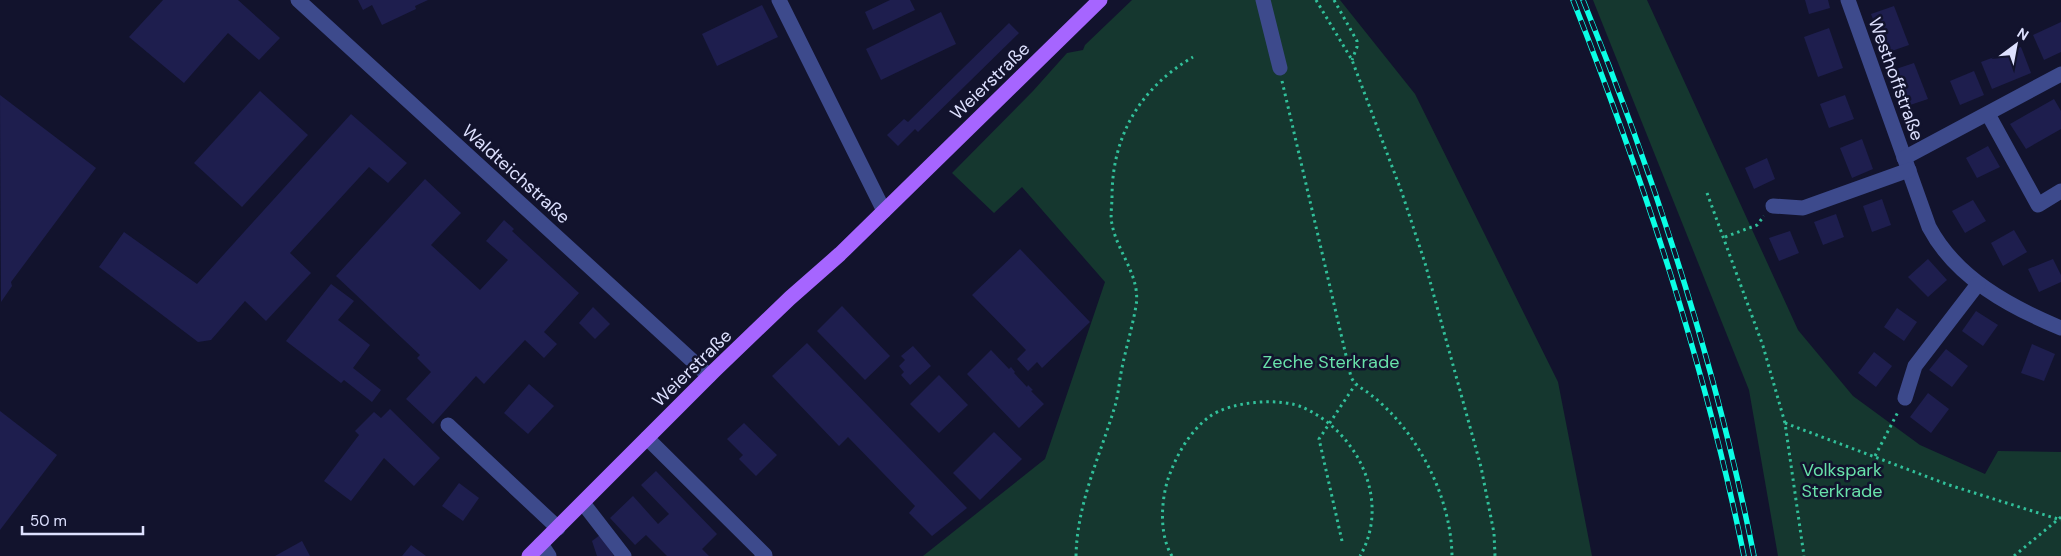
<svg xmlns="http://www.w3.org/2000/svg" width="2061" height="556" viewBox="0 0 2061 556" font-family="'DM Sans',sans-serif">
  <rect width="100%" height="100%" fill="#12132d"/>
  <g fill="#15372f">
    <polygon points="1132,0 1340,0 1415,94 1558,382 1592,556 923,556 1045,459 1105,282 1022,187 994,213 952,173 1033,91 1067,53 1083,50 1085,45"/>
    <polygon points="1593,0 1647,0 1798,330 1853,396 1920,445 1985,474 1998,451 2061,452 2061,556 1778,556 1749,390"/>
  </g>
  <g fill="#1e1e4e">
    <polygon points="163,0 238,0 280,38 259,60 228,33 184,83 129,37"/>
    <polygon points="358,0 428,0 415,6 416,9 382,25 372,5 363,10"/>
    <polygon points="890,0 910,0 915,10 873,30 865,12"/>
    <polygon points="1805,0 1828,0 1830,8 1809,14"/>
    <polygon points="762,5 778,37 717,66 702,34"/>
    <polygon points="1894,6 1909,45 1886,53 1871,14"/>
    <polygon points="941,12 956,44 881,80 866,49"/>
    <polygon points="2061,22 2061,52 2044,60 2033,35"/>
    <polygon points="1009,23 1019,33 918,132 915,129 898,146 887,135 904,119 908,122"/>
    <polygon points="1829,28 1843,68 1818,77 1804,37"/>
    <polygon points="2021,47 2031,73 1992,89 1981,62"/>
    <polygon points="1914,63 1928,99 1907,106 1893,70"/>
    <polygon points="1974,71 1984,95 1960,105 1950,81"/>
    <polygon points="260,91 308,135 242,207 194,163"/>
    <polygon points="0,95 96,168 11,282 12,286 1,302"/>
    <polygon points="1845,95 1854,119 1829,128 1820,104"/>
    <polygon points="2054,99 2061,111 2061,129 2026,149 2010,124"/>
    <polygon points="351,114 407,163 388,183 369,167 290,253 311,273 266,321 245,301 211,340 198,342 99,267 124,232 197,284"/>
    <polygon points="1862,139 1873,169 1852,178 1840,148"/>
    <polygon points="1988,146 2000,167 1977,178 1966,158"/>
    <polygon points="1767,158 1775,179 1754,189 1745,168"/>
    <polygon points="425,179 461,213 431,245 480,290 508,260 486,241 504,220 514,229 512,231 579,293 544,332 557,344 544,358 525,340 484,384 476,376 433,424 406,399 431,372 417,358 420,355 336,276"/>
    <polygon points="1882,199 1891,225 1872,232 1863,206"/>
    <polygon points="1973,200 1986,221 1965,233 1952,211"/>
    <polygon points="1836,214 1844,237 1823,245 1814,222"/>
    <polygon points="2014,230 2027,252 2003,266 1991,243"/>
    <polygon points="1790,231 1799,253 1779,261 1769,238"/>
    <polygon points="1020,249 1090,322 1042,368 1037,362 1028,371 1017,359 1026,350 972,295"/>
    <polygon points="1928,259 1947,280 1928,297 1908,277"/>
    <polygon points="2053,259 2061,275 2061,282 2039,292 2028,269"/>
    <polygon points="331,284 354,301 338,320 370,345 353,368 381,390 372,402 344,380 341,383 286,341"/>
    <polygon points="842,306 890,356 865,380 817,331"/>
    <polygon points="593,307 610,324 595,339 579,323"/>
    <polygon points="1897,308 1917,322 1904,341 1884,327"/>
    <polygon points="1976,311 1998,325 1983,346 1962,331"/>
    <polygon points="807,343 967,508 932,536 909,513 915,506 848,437 839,446 772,376"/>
    <polygon points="2032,344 2055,354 2044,381 2021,373"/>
    <polygon points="913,346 931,366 910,385 901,375 904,372 899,366 905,360 901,356"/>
    <polygon points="1946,349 1968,366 1952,387 1929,370"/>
    <polygon points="991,350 1009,369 1011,367 1015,372 1014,373 1027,387 1028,385 1033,390 1031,391 1044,404 1019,428 967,374"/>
    <polygon points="1874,352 1892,366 1876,387 1858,373"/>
    <polygon points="939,375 968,405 939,433 910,404"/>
    <polygon points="529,384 554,406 528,434 504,413"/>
    <polygon points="1928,393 1949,409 1931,433 1910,417"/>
    <polygon points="390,409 440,458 414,486 384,458 351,501 324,481 359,435 355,431 374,412 381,418"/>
    <polygon points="0,411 57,455 0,530"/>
    <polygon points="744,423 777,455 756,476 739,459 743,455 727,439"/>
    <polygon points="994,432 1022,459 980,500 953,473"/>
    <polygon points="656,471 717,534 702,549 709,556 667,556 646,535 635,545 610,518 633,496 658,524 669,514 641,485"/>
    <polygon points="459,483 479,498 463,521 442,506"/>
    <polygon points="600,535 614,556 597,556 592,541"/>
    <polygon points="302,541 310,556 275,556"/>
    <polygon points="411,545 426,556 402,556"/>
  </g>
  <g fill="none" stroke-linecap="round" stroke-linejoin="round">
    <g stroke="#31c09a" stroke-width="3" stroke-dasharray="2.5 4" stroke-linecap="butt">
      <polyline points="1316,0 1352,60 1402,193 1425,263 1481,467 1494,533 1495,556"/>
      <polyline points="1334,0 1357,41 1357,47 1352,60"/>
      <path d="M 1282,81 L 1351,377 C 1356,387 1363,388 1371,395 C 1378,400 1385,407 1391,413 C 1426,450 1451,504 1452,556"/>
      <polyline points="1707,193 1763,346 1785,423 1804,556"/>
      <polyline points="1725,237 1757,225 1764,216"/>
      <polyline points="1785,423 1949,485 2061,520"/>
      <polyline points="1875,456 1899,410"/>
      <polyline points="1342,541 1319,439 1355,385"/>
      <path d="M 1076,556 C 1077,503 1100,456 1115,406 C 1118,396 1119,384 1121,373 C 1125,351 1132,329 1136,306 C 1141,276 1117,252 1112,224 C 1110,216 1112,206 1112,197 C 1112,136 1140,88 1193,57"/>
      <path d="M 1172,556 C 1159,535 1161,501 1168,479 C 1176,456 1189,432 1209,417 C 1230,401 1282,397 1304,408 C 1359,433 1391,502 1360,556"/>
      <polyline points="2014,556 2061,517"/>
    </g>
    <g stroke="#3d4a8c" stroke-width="15">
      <polyline points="298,0 709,376"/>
      <polyline points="779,0 884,211"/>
      <polyline points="1263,0 1280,68"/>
      <path d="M 1848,0 L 1929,227 C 1956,278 2010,307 2061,328"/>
      <polyline points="1988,114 2038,205 2061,191"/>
      <polyline points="1904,158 2061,74"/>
      <polyline points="1773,206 1803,208 1909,170"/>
      <polyline points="1905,398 1915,366 1978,284"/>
      <polyline points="448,425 558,528"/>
      <polyline points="647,438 765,555 762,556"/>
      <polyline points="583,503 624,556"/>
      <polyline points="541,544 549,556"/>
    </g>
    <polyline stroke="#a665ff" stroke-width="15" points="529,556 715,370 790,298 840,254 1100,0"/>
    <defs>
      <g id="rail">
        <path d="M 1573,0 C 1644,181 1705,365 1744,556"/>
        <path d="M 1583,0 C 1656,180 1716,366 1754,556"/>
      </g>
    </defs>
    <use href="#rail" stroke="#0afee5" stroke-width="5.5"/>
    <use href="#rail" stroke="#12132d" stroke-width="4" stroke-dasharray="11" stroke-linecap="butt"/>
  </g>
  <g text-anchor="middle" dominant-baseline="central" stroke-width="5" stroke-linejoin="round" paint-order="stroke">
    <g font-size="18" fill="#dee1ff" stroke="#12132d">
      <text transform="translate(1896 79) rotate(70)">Westhoffstraße</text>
      <text transform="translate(990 81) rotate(-44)">Weierstraße</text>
      <text transform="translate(516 174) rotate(42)">Waldteichstraße</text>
      <text transform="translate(692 368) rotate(-44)">Weierstraße</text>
    </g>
    <g font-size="18" fill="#68e1aa" stroke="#12132d">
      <text x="1331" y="362">Zeche Sterkrade</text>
      <text x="1842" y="470">Volkspark<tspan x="1842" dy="21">Sterkrade</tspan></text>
    </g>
  </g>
  <g transform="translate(2016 45) rotate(32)" stroke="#12132d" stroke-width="4" paint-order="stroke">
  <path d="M0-4L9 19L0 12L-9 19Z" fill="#dee1ff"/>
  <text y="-8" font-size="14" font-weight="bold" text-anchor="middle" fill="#dee1ff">N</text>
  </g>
  <path d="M22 526v8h121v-8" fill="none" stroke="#dee1ff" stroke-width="2.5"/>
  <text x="30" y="526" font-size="15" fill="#dee1ff" stroke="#12132d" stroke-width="4" paint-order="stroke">50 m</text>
</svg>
